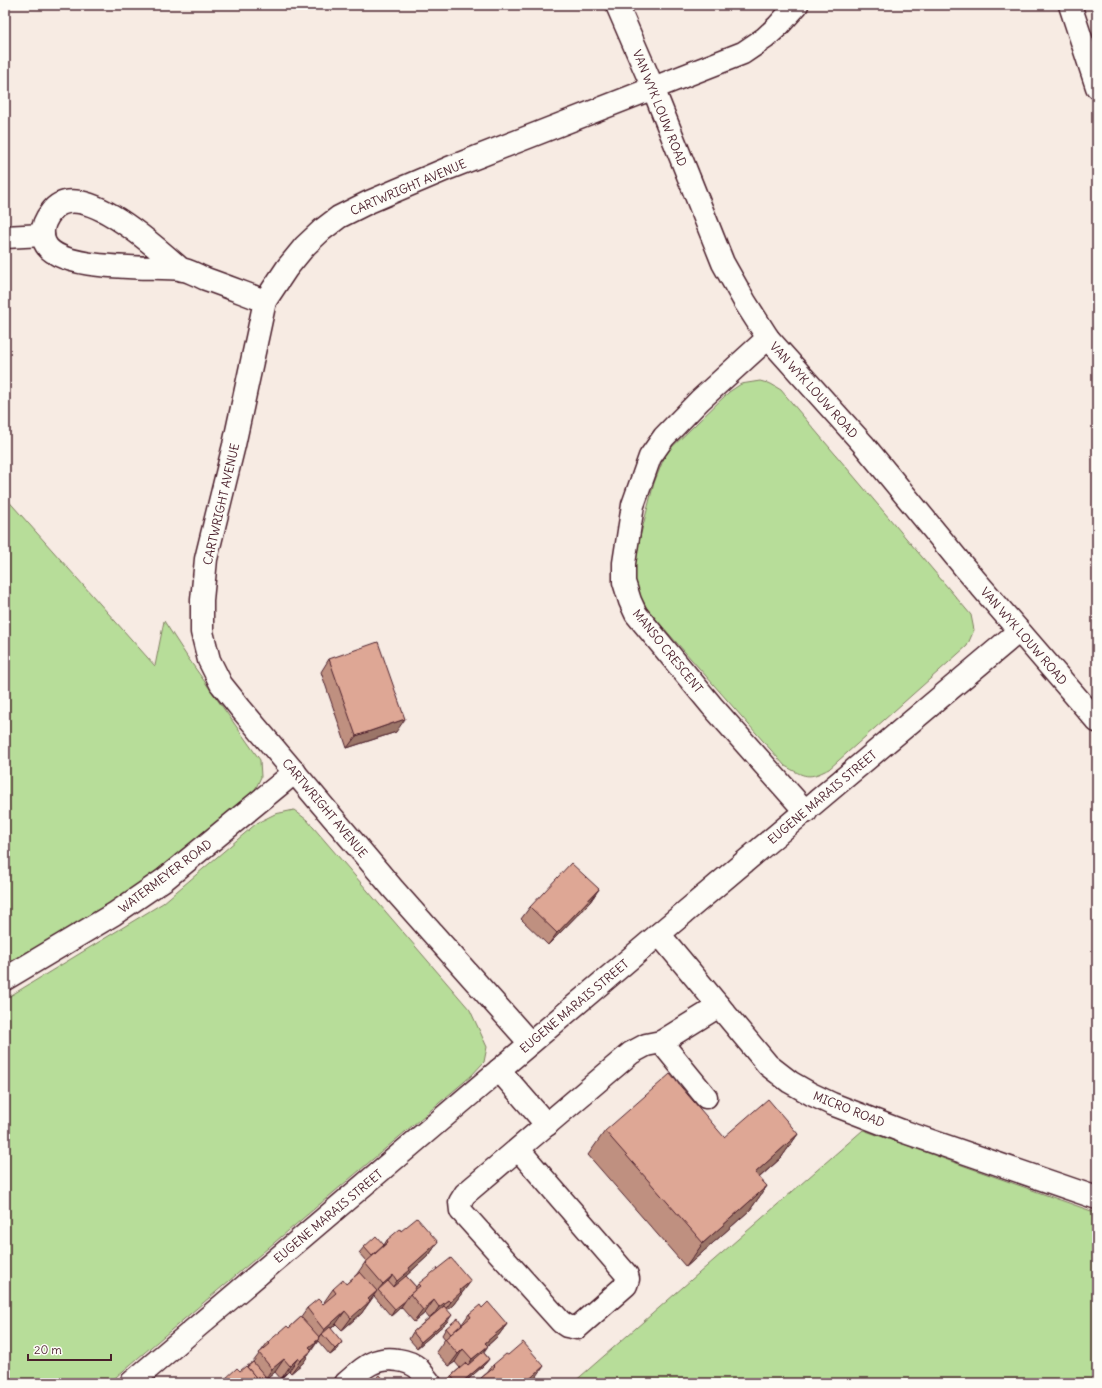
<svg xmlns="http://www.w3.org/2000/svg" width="1102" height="1388" viewBox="0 0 1102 1388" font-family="Delius,sans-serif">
  <rect width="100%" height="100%" fill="#f7ebe3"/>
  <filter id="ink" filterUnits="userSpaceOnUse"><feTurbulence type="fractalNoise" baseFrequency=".025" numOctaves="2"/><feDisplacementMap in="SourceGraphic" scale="8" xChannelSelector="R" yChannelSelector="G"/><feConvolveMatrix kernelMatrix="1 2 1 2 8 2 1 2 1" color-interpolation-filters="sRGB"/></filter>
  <g filter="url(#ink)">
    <g fill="#b7dd99" stroke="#807e62">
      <path d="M 760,381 L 771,384 L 781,390 L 971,615 L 974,630 L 967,646 L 829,769 C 808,780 805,777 785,766 L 648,610 L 639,594 L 634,574 L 637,549 L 654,483 L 666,453 L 729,392 L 741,384 Z"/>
      <polygon points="5,497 155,666 164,621 188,658 260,760 261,777 254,792 112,906 5,970"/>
      <polygon points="294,810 307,820 470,1010 487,1047 484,1062 471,1076 144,1353 109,1383 5,1383 5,999 163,903 257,823 275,814"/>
      <polygon points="863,1130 1097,1213 1097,1383 573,1383"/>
    </g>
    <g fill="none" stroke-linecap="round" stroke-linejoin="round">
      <defs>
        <g id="minor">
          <polyline points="617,5 653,88 723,263 745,302 768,338 863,444 964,567 1097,721"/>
          <polyline points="1070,5 1097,87"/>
          <polyline points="5,237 43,235"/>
          <path d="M 182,270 C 159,250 79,174 51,212 C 44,221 40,232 45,243 C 58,272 152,266 180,269 C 189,270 198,276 206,279 C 226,286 246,294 265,301"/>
          <polyline points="768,338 700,400 664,437 650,457 633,505 624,563 624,582 630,601 636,614 712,706 806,812"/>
          <polyline points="659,934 768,1065 790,1082 811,1094 832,1104 902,1131 1097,1198"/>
          <polyline points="5,979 114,914 165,879 295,772"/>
          <polyline points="661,1042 706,1097"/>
          <polyline points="530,1043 394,890 241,709 221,684 209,660 202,632 202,600 206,559 234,445 265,301 287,268 305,246 322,230 339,217 369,202 449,168 743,53 765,38 778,26 797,5"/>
          <polyline points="499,1070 547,1125"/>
          <polyline points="518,1149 627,1275 628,1279 626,1285 577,1328 567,1326 561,1322 461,1211 460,1202 465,1194 631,1053 646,1045 661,1042 719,1006"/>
          <polyline points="131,1383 659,934 1019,631"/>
          <path d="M 346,1383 C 362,1369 374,1356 398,1360 C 405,1361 413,1364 418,1368 C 422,1373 426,1378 430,1383"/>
        </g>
      </defs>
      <use href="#minor" stroke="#4a1f2b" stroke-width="25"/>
      <use href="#minor" stroke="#fdfcf7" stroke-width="22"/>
    </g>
    <g fill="#bf9080" stroke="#4a1f2b">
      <polygon points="329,659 396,732 347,748 321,672"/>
      <polygon points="599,889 590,902 548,945 521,919 530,907"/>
      <polygon points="605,1131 724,1137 798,1134 781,1158 759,1178 767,1186 750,1210 686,1267 588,1155"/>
      <polygon points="401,1231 438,1242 429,1255 406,1276 416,1287 418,1284 471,1281 453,1305 447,1310 447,1322 417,1348 409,1339 413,1332 429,1318 425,1313 414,1322 401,1307 391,1316 374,1296 361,1314 342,1330 336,1324 331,1329 338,1349 330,1355 318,1341 303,1363 291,1373 289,1371 281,1379 275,1372 268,1378 272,1383 222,1383 225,1379 240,1371 253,1362 268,1342 289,1328 300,1318 307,1308 323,1304 325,1302 324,1302 333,1289 346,1284 357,1274 366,1261 359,1253 364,1247 384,1245 387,1240"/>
      <polygon points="482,1308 507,1324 498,1336 487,1346 483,1352 489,1359 484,1365 464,1383 447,1383 446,1382 451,1376 460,1368 455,1362 449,1366 436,1352 445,1339 442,1335 446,1328 462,1324 469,1314"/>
      <polygon points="493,1365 535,1379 530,1383 477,1383 481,1378 488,1372"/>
    </g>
    <g fill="#9b7568" stroke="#4a1f2b">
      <polygon points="405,719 396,732 347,748 356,736"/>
      <polygon points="599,889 590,902 548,945 557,933"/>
      <polygon points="798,1134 781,1158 738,1196 755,1173"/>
      <polygon points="767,1186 750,1210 686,1267 703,1243"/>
      <polygon points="438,1242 429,1255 407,1275 401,1282 388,1293 397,1281 409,1268"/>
      <polygon points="393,1275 384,1287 378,1290 383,1284"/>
      <polygon points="471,1281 453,1305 441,1315 460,1290"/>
      <polygon points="377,1291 361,1314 342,1330 351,1318 368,1299"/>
      <polygon points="434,1300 425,1313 414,1322 423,1310"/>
      <polygon points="448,1300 439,1312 430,1320 439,1307"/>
      <polygon points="405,1301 401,1307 391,1316 395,1309"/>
      <polygon points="345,1311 336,1324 323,1335 322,1334 311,1350 309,1347 317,1340 324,1330"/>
      <polygon points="452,1315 447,1322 417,1348 421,1342"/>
      <polygon points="507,1324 498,1336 476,1356 485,1343"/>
      <polygon points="342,1342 338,1349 330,1355 335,1349"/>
      <polygon points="488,1346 479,1359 464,1372 472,1359"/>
      <polygon points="463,1349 455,1362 449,1366 458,1354"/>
      <polygon points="312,1350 303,1363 291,1373 300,1361"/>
      <polygon points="298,1358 289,1371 281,1379 290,1366"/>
      <polygon points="284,1359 275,1372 263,1382 272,1369"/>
      <polygon points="489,1359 484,1365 464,1383 461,1383"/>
      <polygon points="544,1366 535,1379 530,1383 525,1383"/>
    </g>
    <g fill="#dea795" stroke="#4a1f2b">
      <polygon points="378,642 405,719 356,736 329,659"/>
      <polygon points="571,863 599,889 557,933 530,907"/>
      <polygon points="670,1074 724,1137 768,1099 798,1134 755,1173 767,1186 703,1243 605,1131"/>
      <polygon points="417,1218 438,1242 409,1268 410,1270 397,1281 393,1275 383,1284 365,1263 388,1242 387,1240 400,1229 401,1231"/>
      <polygon points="376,1236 384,1245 372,1256 364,1247"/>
      <polygon points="451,1258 471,1281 460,1290 461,1292 450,1302 448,1300 439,1307 434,1300 423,1310 410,1294 420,1286 418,1284"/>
      <polygon points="360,1272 377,1291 368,1299 370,1301 351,1318 345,1311 324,1330 307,1308 318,1299 323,1304 336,1293 333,1289 343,1280 346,1284"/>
      <polygon points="406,1276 416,1287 414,1291 410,1294 405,1301 395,1309 378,1290 388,1281 393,1287"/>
      <polygon points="488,1302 507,1324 485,1343 488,1346 472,1359 463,1349 458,1354 445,1339 471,1317 469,1314 480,1305 482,1308"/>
      <polygon points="444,1306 452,1315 421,1342 413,1332"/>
      <polygon points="301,1317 320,1338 309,1347 312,1350 300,1361 298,1358 290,1366 284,1359 272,1369 259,1353 270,1344 268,1342 287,1326 289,1328"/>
      <polygon points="458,1318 462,1324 451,1334 446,1328"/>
      <polygon points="330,1327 342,1342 335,1349 322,1334"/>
      <polygon points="523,1342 544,1366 525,1383 485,1383 481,1378 495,1367 493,1365 506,1354 508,1355"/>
      <polygon points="483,1352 489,1359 461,1383 457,1383 451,1376 466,1363 468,1365"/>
      <polygon points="253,1362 265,1376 259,1381 247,1367"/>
      <polygon points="246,1366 261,1383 228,1383 229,1383 225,1379 237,1368 240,1371"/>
      <polygon points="380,1375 386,1383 371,1383"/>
      <polygon points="267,1377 272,1383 261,1383 260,1382"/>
      <polygon points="208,1380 210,1383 204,1383"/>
    </g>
  </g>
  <g text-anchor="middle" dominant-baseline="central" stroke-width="4" stroke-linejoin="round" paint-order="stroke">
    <g font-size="12" fill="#4a1f2b" stroke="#fdfcf7">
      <text transform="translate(660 108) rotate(68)">VAN WYK LOUW ROAD</text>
      <text transform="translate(408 187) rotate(-23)">CARTWRIGHT AVENUE</text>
      <text transform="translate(814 390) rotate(48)">VAN WYK LOUW ROAD</text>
      <text transform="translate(221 504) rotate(-77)">CARTWRIGHT AVENUE</text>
      <text transform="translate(1024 636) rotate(49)">VAN WYK LOUW ROAD</text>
      <text transform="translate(668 651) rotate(51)">MANSO CRESCENT</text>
      <text transform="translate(822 797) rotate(-40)">EUGENE MARAIS STREET</text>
      <text transform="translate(325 808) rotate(50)">CARTWRIGHT AVENUE</text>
      <text transform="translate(165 876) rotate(-37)">WATERMEYER ROAD</text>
      <text transform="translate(574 1006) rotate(-40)">EUGENE MARAIS STREET</text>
      <text transform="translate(849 1109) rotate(22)">MICRO ROAD</text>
      <text transform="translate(328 1216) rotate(-40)">EUGENE MARAIS STREET</text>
    </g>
  </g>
  <rect width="1102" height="1388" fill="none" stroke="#fdfcf7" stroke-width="20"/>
  <rect x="10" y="10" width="1082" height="1368" fill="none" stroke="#4a1f2b" stroke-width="1.5" filter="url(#ink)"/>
  <path d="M28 1354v6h83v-6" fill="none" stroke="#4a1f2b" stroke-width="2"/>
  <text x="34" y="1354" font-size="12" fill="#4a1f2b" stroke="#fdfcf7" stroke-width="3" paint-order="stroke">20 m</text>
</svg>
